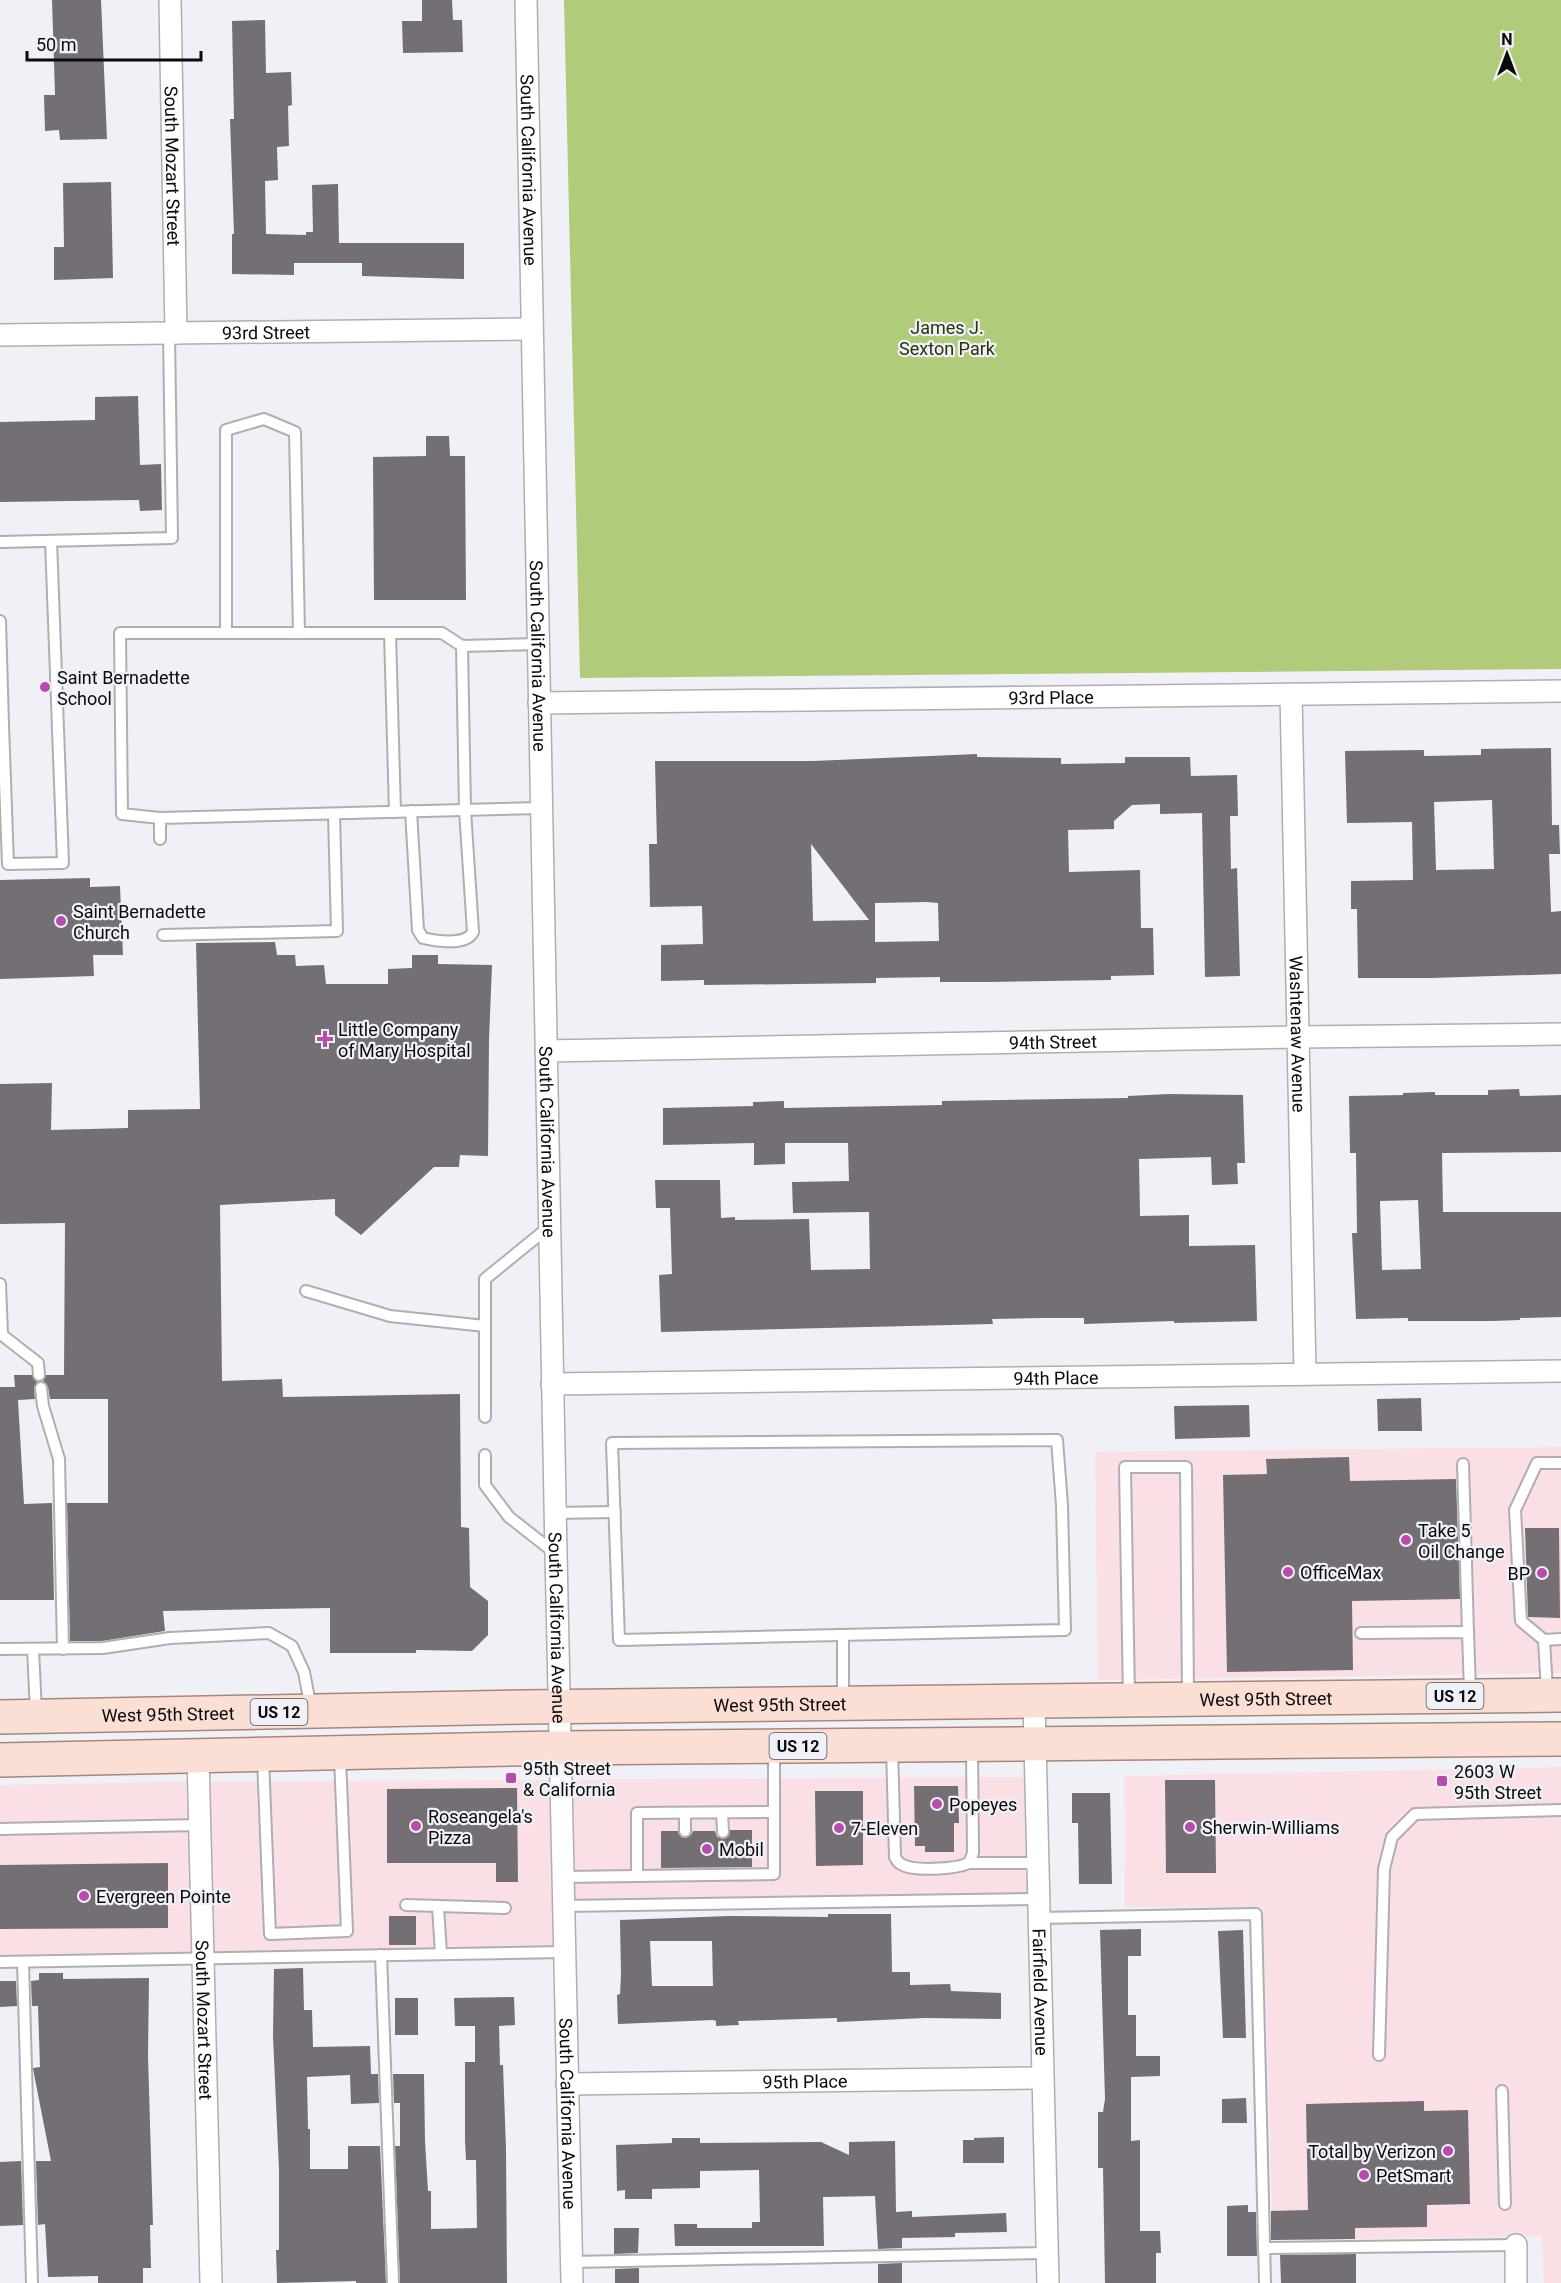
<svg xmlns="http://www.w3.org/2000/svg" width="1561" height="2283" viewBox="0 0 1561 2283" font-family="Roboto,sans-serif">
  <rect width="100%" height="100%" fill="#f0f0f7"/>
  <g fill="#fadfe5">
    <polygon points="1561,1447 1561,1673 1098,1680 1095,1452"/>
    <polygon points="1561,1767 1561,2283 1544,2283 1542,2236 1273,2240 1263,1908 1125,1907 1124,1776"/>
    <polygon points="1040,1777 1044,1901 570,1911 570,1955 0,1966 0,1785 168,1782"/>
  </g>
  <polygon fill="#b0cb7a" points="564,0 1561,0 1561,669 580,678"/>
  <g fill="#736f74" fill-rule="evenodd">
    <polygon points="52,0 101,0 107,139 60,140 59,130 45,131 44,95 55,95"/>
    <polygon points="422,0 452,0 453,20 462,20 463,52 403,53 402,21 422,21"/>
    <polygon points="265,20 266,73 291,72 292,105 288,106 289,146 277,147 278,180 265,181 266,234 306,235 306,232 313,232 312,185 338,184 339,243 464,243 464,279 362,276 362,263 294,263 294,275 232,274 232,234 234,234 230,119 234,119 232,21"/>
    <polygon points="111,182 113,278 54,280 54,247 64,247 63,183"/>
    <polygon points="138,396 140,465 161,464 162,510 140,511 139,500 0,502 0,422 95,420 95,397"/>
    <polygon points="426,436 449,436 450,456 465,456 466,600 374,600 373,457 426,456"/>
    <path d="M 1551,748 L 1552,825 L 1559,825 L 1560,854 L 1549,854 L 1551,912 L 1561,911 L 1561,974 L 1431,978 L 1358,978 L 1357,909 L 1351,909 L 1351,881 L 1413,880 L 1412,822 L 1347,823 L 1345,751 L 1424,750 L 1424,756 L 1481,755 L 1481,749 ZM 1492,800 L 1494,869 L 1436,870 L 1434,802 Z"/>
    <path d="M 977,754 L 977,757 L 1061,758 L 1061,764 L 1125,763 L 1125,757 L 1190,757 L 1191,776 L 1237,775 L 1238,816 L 1230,816 L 1231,869 L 1237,868 L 1240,976 L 1205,977 L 1202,813 L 1160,814 L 1160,804 L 1132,805 L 1114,821 L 1114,829 L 1068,830 L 1069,872 L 1140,870 L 1141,928 L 1153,928 L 1154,975 L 1111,976 L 1111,980 L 986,982 L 940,982 L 940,977 L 876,978 L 876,983 L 798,984 L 704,985 L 704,980 L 661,981 L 661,945 L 703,944 L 702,906 L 650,907 L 649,844 L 657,844 L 655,761 L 813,761 ZM 811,844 L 869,920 L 813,921 ZM 927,902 L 938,903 L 939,941 L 875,942 L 875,903 Z"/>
    <polygon points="90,878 90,887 120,886 123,955 93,955 94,976 0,979 0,880"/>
    <polygon points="275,942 277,955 295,955 296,966 324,965 326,984 388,984 388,969 412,968 412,955 438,955 438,964 492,965 489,1040 488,1156 460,1155 459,1167 434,1167 361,1235 335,1215 335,1199 220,1205 222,1381 282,1379 283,1397 460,1394 461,1527 469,1528 470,1587 488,1601 488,1635 472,1651 416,1650 416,1653 330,1653 330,1608 163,1611 165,1631 102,1641 70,1641 67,1503 108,1503 108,1399 50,1399 48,1387 43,1381 46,1375 64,1375 65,1223 0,1224 0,1084 52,1083 51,1130 128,1128 128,1110 200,1109 196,943"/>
    <path d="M 1519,1089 L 1520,1096 L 1561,1095 L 1561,1152 L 1442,1153 L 1443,1212 L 1561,1212 L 1561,1317 L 1520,1318 L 1520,1320 L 1492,1321 L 1408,1321 L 1408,1318 L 1356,1319 L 1352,1233 L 1357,1233 L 1356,1153 L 1350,1153 L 1349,1096 L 1403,1095 L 1403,1093 L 1435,1092 L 1435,1095 L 1488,1095 L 1488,1090 ZM 1418,1200 L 1421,1269 L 1382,1270 L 1380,1201 Z"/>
    <polygon points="1169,1094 1243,1095 1245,1163 1237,1163 1238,1184 1212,1185 1211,1157 1139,1159 1140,1216 1189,1215 1189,1246 1255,1245 1257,1321 1174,1323 1174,1321 1084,1324 1084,1318 1042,1318 992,1319 993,1324 661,1332 659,1275 672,1274 670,1208 656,1208 655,1180 720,1180 721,1218 735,1217 735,1220 809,1219 811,1270 870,1269 869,1212 793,1213 792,1182 849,1181 848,1143 785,1143 785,1164 754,1165 754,1143 663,1145 663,1108 753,1106 753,1102 784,1101 784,1108 942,1105 942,1101 1128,1098 1128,1096"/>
    <polygon points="14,1375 32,1375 37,1382 34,1388 35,1399 18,1400 24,1504 52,1503 54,1600 0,1600 0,1387 15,1387"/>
    <polygon points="1421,1398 1422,1431 1378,1431 1377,1399"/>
    <polygon points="1249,1405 1250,1437 1175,1439 1174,1406"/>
    <polygon points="1349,1457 1350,1481 1456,1479 1460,1599 1352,1601 1353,1670 1227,1672 1223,1475 1267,1474 1266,1459"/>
    <polygon points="1525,1528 1559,1528 1560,1618 1528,1617"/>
    <polygon points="1165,1780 1215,1780 1216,1873 1166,1873"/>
    <polygon points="914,1786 958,1786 959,1823 954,1823 954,1852 925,1852 925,1846 915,1846"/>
    <polygon points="517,1788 518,1882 496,1882 496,1863 387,1863 387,1789"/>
    <polygon points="815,1791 863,1791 863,1865 816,1866"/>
    <polygon points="1072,1793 1110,1793 1112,1884 1079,1884 1078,1823 1072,1823"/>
    <polygon points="730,1830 752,1830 752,1867 661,1868 661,1831 678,1831 681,1837 686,1838 691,1835 693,1831 715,1831 717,1837 723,1839 729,1836"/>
    <polygon points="168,1863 168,1928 0,1929 0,1865"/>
    <path d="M 828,1914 L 891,1914 L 892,1972 L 910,1972 L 910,1985 L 950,1984 L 951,1991 L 1001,1993 L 1001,2019 L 925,2018 L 837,2022 L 837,2018 L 738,2021 L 739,2025 L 716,2026 L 716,2021 L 713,2020 L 618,2024 L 617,1995 L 620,1994 L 621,1975 L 620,1920 L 730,1916 L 828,1917 ZM 650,1941 L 712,1941 L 713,1986 L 652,1986 Z"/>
    <rect x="389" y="1916" width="27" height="29"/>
    <polygon points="1141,1929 1141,1956 1128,1956 1128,2015 1136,2015 1136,2056 1160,2056 1160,2076 1131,2077 1131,2141 1140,2140 1140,2231 1160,2231 1161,2253 1156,2253 1156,2283 1105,2283 1103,2168 1098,2168 1098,2112 1103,2112 1105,2099 1100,1930"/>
    <polygon points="1243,1930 1246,2038 1223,2038 1218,1931"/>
    <polygon points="303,1968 304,2010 312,2010 313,2047 370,2046 371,2074 378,2074 379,2103 351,2104 350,2075 307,2077 308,2129 310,2129 310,2169 348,2169 348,2146 380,2146 386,2283 356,2283 356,2281 277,2283 276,2250 279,2250 279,2170 273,2036 274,1969"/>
    <polygon points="39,1973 63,1973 63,1979 149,1978 148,2056 153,2225 150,2225 151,2268 143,2268 143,2283 98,2283 98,2276 48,2277 45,2224 38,2225 36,2161 51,2161 34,2074 33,2068 40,2067 38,2006 32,2006 31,1981 39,1980"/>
    <polygon points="0,1981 16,1981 17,2006 0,2007"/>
    <polygon points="514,1997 515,2025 499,2026 500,2065 503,2065 506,2149 507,2283 400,2283 395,2146 400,2146 400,2103 394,2103 393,2074 424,2074 425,2141 428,2191 431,2191 431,2229 477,2228 476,2160 466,2160 465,2140 465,2062 475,2062 475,2026 455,2026 454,1998"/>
    <rect x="395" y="1998" width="23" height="37"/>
    <polygon points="1246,2098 1247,2123 1222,2123 1222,2099"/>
    <polygon points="1424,2101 1424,2111 1468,2110 1470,2204 1427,2205 1427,2227 1355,2228 1355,2239 1271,2240 1271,2211 1308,2210 1306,2104"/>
    <polygon points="1004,2137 1004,2163 963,2163 963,2140 974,2140 974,2138"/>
    <polygon points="672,2138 700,2138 700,2143 821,2142 849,2155 849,2142 895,2141 896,2212 912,2211 912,2217 1006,2213 1007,2232 955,2233 955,2237 902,2238 902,2248 878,2249 875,2196 823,2197 824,2246 675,2246 674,2224 697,2224 697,2228 752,2228 752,2222 760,2222 759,2170 700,2171 700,2188 652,2189 652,2199 625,2199 625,2190 617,2191 616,2145 672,2143"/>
    <polygon points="21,2161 23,2225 0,2226 0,2162"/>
    <polygon points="1248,2205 1248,2212 1256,2212 1257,2256 1227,2256 1227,2206"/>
    <polygon points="614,2228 639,2228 638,2253 614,2254"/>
    <polygon points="1356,2254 1356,2283 1281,2283 1280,2255"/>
    <polygon points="902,2263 902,2283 878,2283 878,2264"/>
    <polygon points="639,2268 639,2283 615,2283 615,2269"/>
  </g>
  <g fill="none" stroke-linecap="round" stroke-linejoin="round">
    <defs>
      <g id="lane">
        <polyline points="0,542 172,538 169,333"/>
        <polyline points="0,621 3,725 0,725"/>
        <polyline points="226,633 226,430 264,419 295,432 299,633"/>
        <polyline points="390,633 395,812"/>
        <polyline points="3,725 8,864 63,863 51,541"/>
        <path d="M 411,811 L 418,930 L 423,938 C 436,941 466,946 473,932 L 465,810 L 462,646"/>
        <polyline points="160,818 122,814 120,633 442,633 462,646 538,644"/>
        <polyline points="160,839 160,818 541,808"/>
        <polyline points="163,935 337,931 334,814"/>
        <polyline points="0,1284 2,1335 0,1335"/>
        <polyline points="306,1291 390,1316 485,1326"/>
        <polyline points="2,1335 38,1363 39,1375"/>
        <polyline points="41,1388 43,1406 59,1459 63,1649"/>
        <polyline points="485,1417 485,1279 549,1227"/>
        <polygon points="1057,1440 1062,1505 1065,1630 619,1640 612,1443"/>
        <polyline points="485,1455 485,1485 509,1517 555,1553"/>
        <polyline points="1463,1464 1468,1632"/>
        <polyline points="555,1513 615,1512"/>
        <polyline points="1361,1633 1468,1632 1470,1692"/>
        <polyline points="1544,1640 1521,1621 1515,1510 1537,1463 1561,1463"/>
        <polyline points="0,1649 103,1648 170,1638 269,1633 292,1646 304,1672 311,1709"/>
        <polyline points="33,1649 36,1712"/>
        <polyline points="1547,1691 1544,1640 1561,1639"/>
        <polyline points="1129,1698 1125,1467 1186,1467 1188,1696"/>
        <polyline points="843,1701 843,1635"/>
        <path d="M 892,1748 L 895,1857 C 896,1859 899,1863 901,1864 C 913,1872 956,1869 969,1863 L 973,1853 L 972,1747"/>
        <polyline points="263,1758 270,1934 347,1931 340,1757"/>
        <polyline points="685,1813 685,1831"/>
        <polyline points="722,1813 723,1832"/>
        <polyline points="0,1829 199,1825"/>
        <polyline points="969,1863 1038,1863"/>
        <polyline points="637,1876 637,1813 774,1812"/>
        <polyline points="563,1877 774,1874 774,1749"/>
        <polyline points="406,1905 505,1908"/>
        <polyline points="438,1906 441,1954"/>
        <polyline points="563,1906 1039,1899"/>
        <polyline points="1040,1918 1256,1914 1265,2283"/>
        <polyline points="381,1955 393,2283"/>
        <polyline points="0,1962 564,1952"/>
        <polyline points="23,1962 32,2283"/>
        <polyline points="1379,2055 1384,1869 1392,1837 1415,1814 1561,1810"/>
        <polyline points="1502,2091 1505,2204"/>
        <polyline points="1264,2248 1516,2245"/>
        <polyline points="571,2262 1047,2253"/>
      </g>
      <g id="street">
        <path id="s1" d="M 170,0 L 176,333"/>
        <path id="s2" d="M 526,0 L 556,1554 L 572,2283"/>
        <path id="s3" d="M 0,335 L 532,329"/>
        <path id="s4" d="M 1291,694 L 1305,1374"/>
        <path id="s5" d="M 539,703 L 1561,691"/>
        <path id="s6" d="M 546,1051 L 1298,1037 L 1561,1034"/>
        <path id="s7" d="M 552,1384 L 1561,1371"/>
        <path id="s8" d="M 1034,1701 L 1048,2283"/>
        <path id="s9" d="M 198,1756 L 211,2283"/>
        <path id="s10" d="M 567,2084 L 1043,2078"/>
        <polyline points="1516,2245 1516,2283"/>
      </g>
      <g id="primary">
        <path id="s11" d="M 0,1717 L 525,1707 L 1561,1695"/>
        <polyline points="0,1760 560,1748 1561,1739"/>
      </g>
    </defs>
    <use href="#lane" stroke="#aeaeb4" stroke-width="14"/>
    <use href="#street" stroke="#aeaeb4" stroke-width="24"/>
    <use href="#primary" stroke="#a6877c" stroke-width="36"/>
    <use href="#lane" stroke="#fff" stroke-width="10"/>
    <use href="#street" stroke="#fff" stroke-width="21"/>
    <use href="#primary" stroke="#fbdfd4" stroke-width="33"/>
  </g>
  <g fill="#b84cac" stroke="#f0f0f7" stroke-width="2">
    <circle cx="45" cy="687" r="6"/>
    <circle cx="61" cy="921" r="6"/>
    <path d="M322 1030h6v6h6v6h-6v6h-6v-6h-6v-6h6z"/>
    <circle cx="1406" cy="1540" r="6"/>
    <circle cx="1288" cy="1572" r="6"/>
    <circle cx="1542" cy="1573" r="6"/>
    <rect x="505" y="1772" width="12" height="12" rx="3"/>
    <rect x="1436" y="1775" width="12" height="12" rx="3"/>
    <circle cx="937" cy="1804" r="6"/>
    <circle cx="416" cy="1826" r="6"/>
    <circle cx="1190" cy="1827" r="6"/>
    <circle cx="839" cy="1828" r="6"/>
    <circle cx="707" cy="1849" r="6"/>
    <circle cx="84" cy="1896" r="6"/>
    <circle cx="1448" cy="2151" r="6"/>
    <circle cx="1364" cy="2175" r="6"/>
  </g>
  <g text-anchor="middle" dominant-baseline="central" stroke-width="4.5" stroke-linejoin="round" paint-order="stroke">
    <g fill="#f0f0f7" stroke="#505053" stroke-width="1.5">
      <rect x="1426.5" y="1683" width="57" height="26" rx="4.5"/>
      <rect x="250.5" y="1699" width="57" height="26" rx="4.5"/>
      <rect x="769.5" y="1733" width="57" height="26" rx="4.5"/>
    </g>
    <g font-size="16" font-weight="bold" fill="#0b0b0d">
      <text x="1455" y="1696">US 12</text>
      <text x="279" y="1712">US 12</text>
      <text x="798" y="1746">US 12</text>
    </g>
    <g font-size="18" fill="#0b0b0d" stroke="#f0f0f7">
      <text stroke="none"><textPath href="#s1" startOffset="166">South Mozart Street</textPath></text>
      <text stroke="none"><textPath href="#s2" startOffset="170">South California Avenue</textPath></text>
      <text stroke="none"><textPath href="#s3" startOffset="266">93rd Street</textPath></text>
      <text stroke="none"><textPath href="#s2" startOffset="656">South California Avenue</textPath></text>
      <text stroke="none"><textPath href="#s5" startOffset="512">93rd Place</textPath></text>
      <text stroke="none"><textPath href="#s4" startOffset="340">Washtenaw Avenue</textPath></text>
      <text stroke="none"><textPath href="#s6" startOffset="507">94th Street</textPath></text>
      <text stroke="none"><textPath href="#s2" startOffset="1142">South California Avenue</textPath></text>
      <text stroke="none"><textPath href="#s7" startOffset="504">94th Place</textPath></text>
      <text stroke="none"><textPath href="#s2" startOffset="1628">South California Avenue</textPath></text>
      <text stroke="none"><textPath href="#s11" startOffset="1266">West 95th Street</textPath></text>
      <text stroke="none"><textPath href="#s11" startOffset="780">West 95th Street</textPath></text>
      <text stroke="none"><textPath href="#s11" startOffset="168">West 95th Street</textPath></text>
      <text stroke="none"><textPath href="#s8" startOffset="291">Fairfield Avenue</textPath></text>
      <text stroke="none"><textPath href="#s9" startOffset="264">South Mozart Street</textPath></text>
      <text stroke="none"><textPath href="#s10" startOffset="238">95th Place</textPath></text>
      <text stroke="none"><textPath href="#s2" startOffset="2114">South California Avenue</textPath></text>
    </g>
    <g font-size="18" fill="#28340b" stroke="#f0f0f7">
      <text x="947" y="327">James J.<tspan x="947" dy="21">Sexton Park</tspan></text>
    </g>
    <g font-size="18" fill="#0b0b0d" stroke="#f0f0f7" text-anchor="start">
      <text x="57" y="677">Saint Bernadette<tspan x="57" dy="21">School</tspan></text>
      <text x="73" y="911">Saint Bernadette<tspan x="73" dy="21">Church</tspan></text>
      <text x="338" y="1029">Little Company<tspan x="338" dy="21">of Mary Hospital</tspan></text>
      <text x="1418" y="1530">Take 5<tspan x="1418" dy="21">Oil Change</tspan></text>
      <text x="1300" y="1572">OfficeMax</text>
      <text x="1530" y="1573" text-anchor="end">BP</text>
      <text x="523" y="1768">95th Street<tspan x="523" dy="21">&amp; California</tspan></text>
      <text x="1454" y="1771">2603 W<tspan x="1454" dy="21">95th Street</tspan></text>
      <text x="949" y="1804">Popeyes</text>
      <text x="428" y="1816">Roseangela's<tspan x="428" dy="21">Pizza</tspan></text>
      <text x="1202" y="1827">Sherwin-Williams</text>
      <text x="851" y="1828">7-Eleven</text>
      <text x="719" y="1849">Mobil</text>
      <text x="96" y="1896">Evergreen Pointe</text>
      <text x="1436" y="2151" text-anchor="end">Total by Verizon</text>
      <text x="1376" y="2175">PetSmart</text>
    </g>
  </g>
  <g transform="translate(1507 54)" stroke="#f0f0f7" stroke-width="4.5" paint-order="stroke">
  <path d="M0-4.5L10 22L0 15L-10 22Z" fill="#0b0b0d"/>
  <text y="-9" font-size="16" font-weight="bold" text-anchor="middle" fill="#0b0b0d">N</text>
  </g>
  <path d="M27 51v9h174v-9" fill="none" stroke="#0b0b0d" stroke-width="3"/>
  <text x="36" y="51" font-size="18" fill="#0b0b0d" stroke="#f0f0f7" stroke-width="4.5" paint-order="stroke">50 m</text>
</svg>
